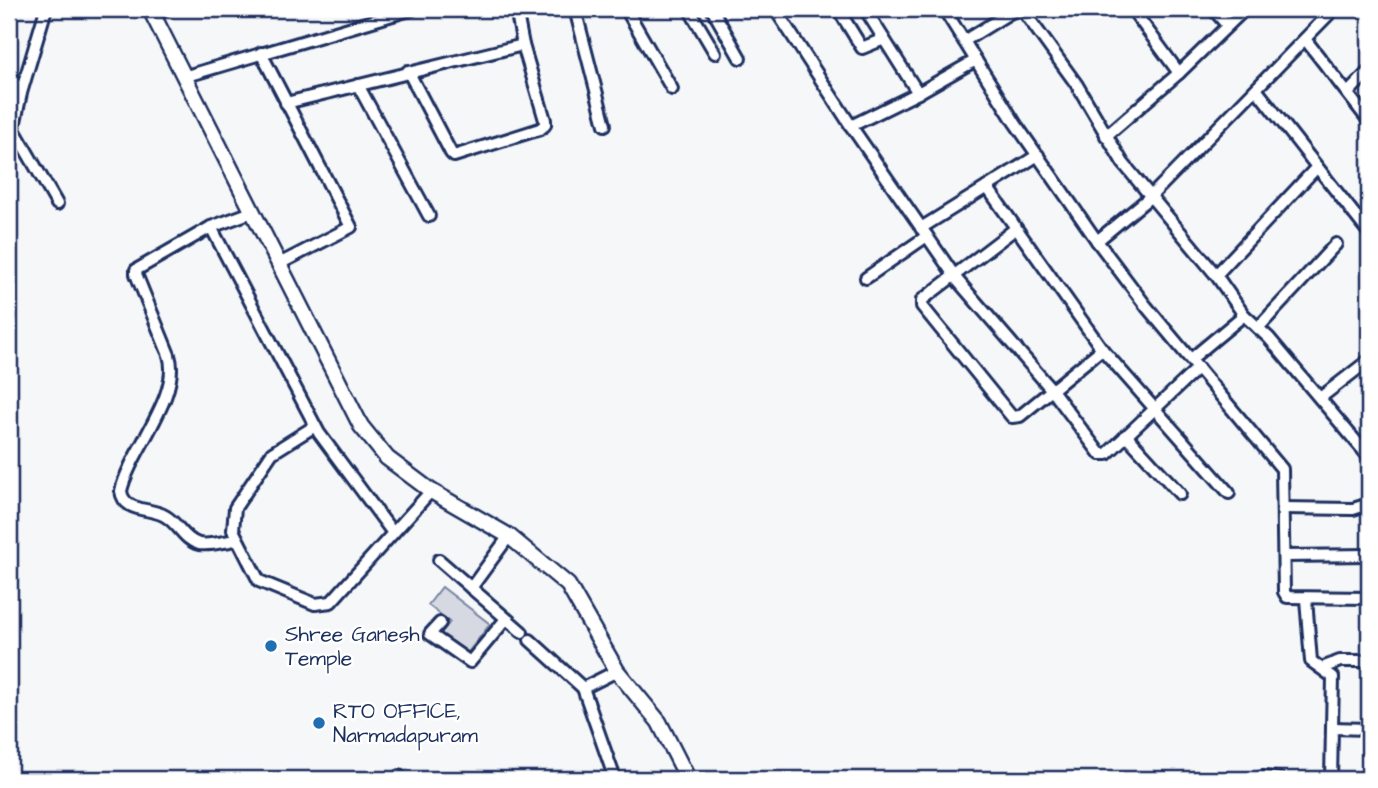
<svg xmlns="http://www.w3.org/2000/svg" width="1378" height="788" viewBox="0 0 1378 788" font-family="'Architects Daughter',sans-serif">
  <rect width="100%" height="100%" fill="#f6f7f9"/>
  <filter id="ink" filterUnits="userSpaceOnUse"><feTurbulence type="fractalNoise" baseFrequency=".0143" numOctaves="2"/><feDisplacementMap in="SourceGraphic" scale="14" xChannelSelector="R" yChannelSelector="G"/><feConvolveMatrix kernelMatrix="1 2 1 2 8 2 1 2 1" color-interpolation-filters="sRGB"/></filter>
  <g filter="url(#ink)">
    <polygon fill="#d6d9e2" stroke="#7884a0" stroke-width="2" points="442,587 490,624 465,656 439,636 450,622 428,605"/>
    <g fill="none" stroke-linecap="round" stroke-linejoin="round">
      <defs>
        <g id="minor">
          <polyline points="575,9 605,125"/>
          <polyline points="626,9 672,89"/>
          <polyline points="689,9 715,53"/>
          <polyline points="712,9 740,58"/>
          <polyline points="775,9 851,126 958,281 1052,390 1100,454 1107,454 1198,368"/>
          <polyline points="838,9 862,48 884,39"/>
          <polyline points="865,9 918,93"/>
          <polyline points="944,9 1015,123 1097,241 1146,306 1282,469 1284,592 1287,597 1369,598"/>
          <polyline points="1022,9 1077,85 1123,163 1216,275 1244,315 1269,338 1369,457"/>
          <polyline points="1132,9 1179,73"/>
          <polyline points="1213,9 1227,25"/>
          <polyline points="152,14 167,9"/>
          <polyline points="1305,39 1369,121"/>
          <polyline points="964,41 1016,9"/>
          <polyline points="261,53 351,227 279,264"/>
          <polyline points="408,71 451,153 454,156 540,129 545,125 545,120 523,45 516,9"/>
          <polyline points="9,75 21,93"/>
          <polyline points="183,77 413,9"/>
          <polyline points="358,85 429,216"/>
          <polyline points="1256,89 1369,233"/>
          <polyline points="1348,93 1369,71"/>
          <polyline points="286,103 523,45"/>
          <polyline points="12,126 57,204"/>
          <polyline points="851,126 918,93 976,60"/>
          <polyline points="9,128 15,122 21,93 46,9"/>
          <polyline points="1106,136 1179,73 1245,9"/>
          <polyline points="987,187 1038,155"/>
          <polyline points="211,227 319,433 393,533"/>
          <polyline points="921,228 987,187 1102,349 1229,493"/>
          <polyline points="1015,229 922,300 922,306 1012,417 1020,416 1102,349"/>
          <polyline points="1097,241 1150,197 1334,9"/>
          <polyline points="1216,275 1317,167"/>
          <polyline points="866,278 927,236"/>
          <polyline points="1258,328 1336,244"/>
          <polyline points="1191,359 1244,315"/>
          <polyline points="1320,398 1369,360"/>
          <polyline points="315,426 272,453 235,508 233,530 259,581 315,604 331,602 431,491"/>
          <polyline points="1126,435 1180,494"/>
          <polyline points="1283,508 1353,509 1369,504"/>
          <path d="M 237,540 C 226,541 211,546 199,544 C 184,540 178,523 165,516 C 150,507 124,513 121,491 C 130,451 182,395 169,355 L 136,274 L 136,270 L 211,227 L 252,212"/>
          <polyline points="1284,556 1369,555"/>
          <polyline points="439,560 522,632"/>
          <polyline points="471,588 509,536"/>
          <polyline points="1306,599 1311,661 1333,677 1331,779"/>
          <polyline points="440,623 430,634 470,662 506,619"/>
          <polyline points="530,640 583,688 615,779"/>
          <polyline points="1322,668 1340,661 1369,661"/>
          <polyline points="583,688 617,671"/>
          <polyline points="1332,728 1369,729"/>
          <polyline points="399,776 400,779"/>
          <polyline points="1258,779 1263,777 1280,779"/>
        </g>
        <polyline id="major" points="150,9 361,426 387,458 431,491 509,536 568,585 617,671 659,722 688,779"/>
      </defs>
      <use href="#minor" stroke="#1b2f5e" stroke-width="16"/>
      <use href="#major" stroke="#1b2f5e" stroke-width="19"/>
      <use href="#minor" stroke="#fff" stroke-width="10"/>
      <use href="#major" stroke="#fff" stroke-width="14"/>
    </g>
  </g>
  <g fill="#1f6fb2" stroke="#fff" stroke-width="2.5">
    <circle cx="271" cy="646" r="7"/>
    <circle cx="319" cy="723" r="7"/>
  </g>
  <g text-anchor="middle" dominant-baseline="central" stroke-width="5" stroke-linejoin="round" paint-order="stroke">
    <g font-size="21" fill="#1b2f5e" stroke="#fff" text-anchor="start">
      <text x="285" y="634">Shree Ganesh<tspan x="285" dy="24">Temple</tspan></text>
      <text x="333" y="711">RTO OFFICE,<tspan x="333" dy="24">Narmadapuram</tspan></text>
    </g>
  </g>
  <rect width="1378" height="788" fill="none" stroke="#fff" stroke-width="35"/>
  <rect x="18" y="18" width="1343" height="753" fill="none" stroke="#1b2f5e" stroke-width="2.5" filter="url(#ink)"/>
</svg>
